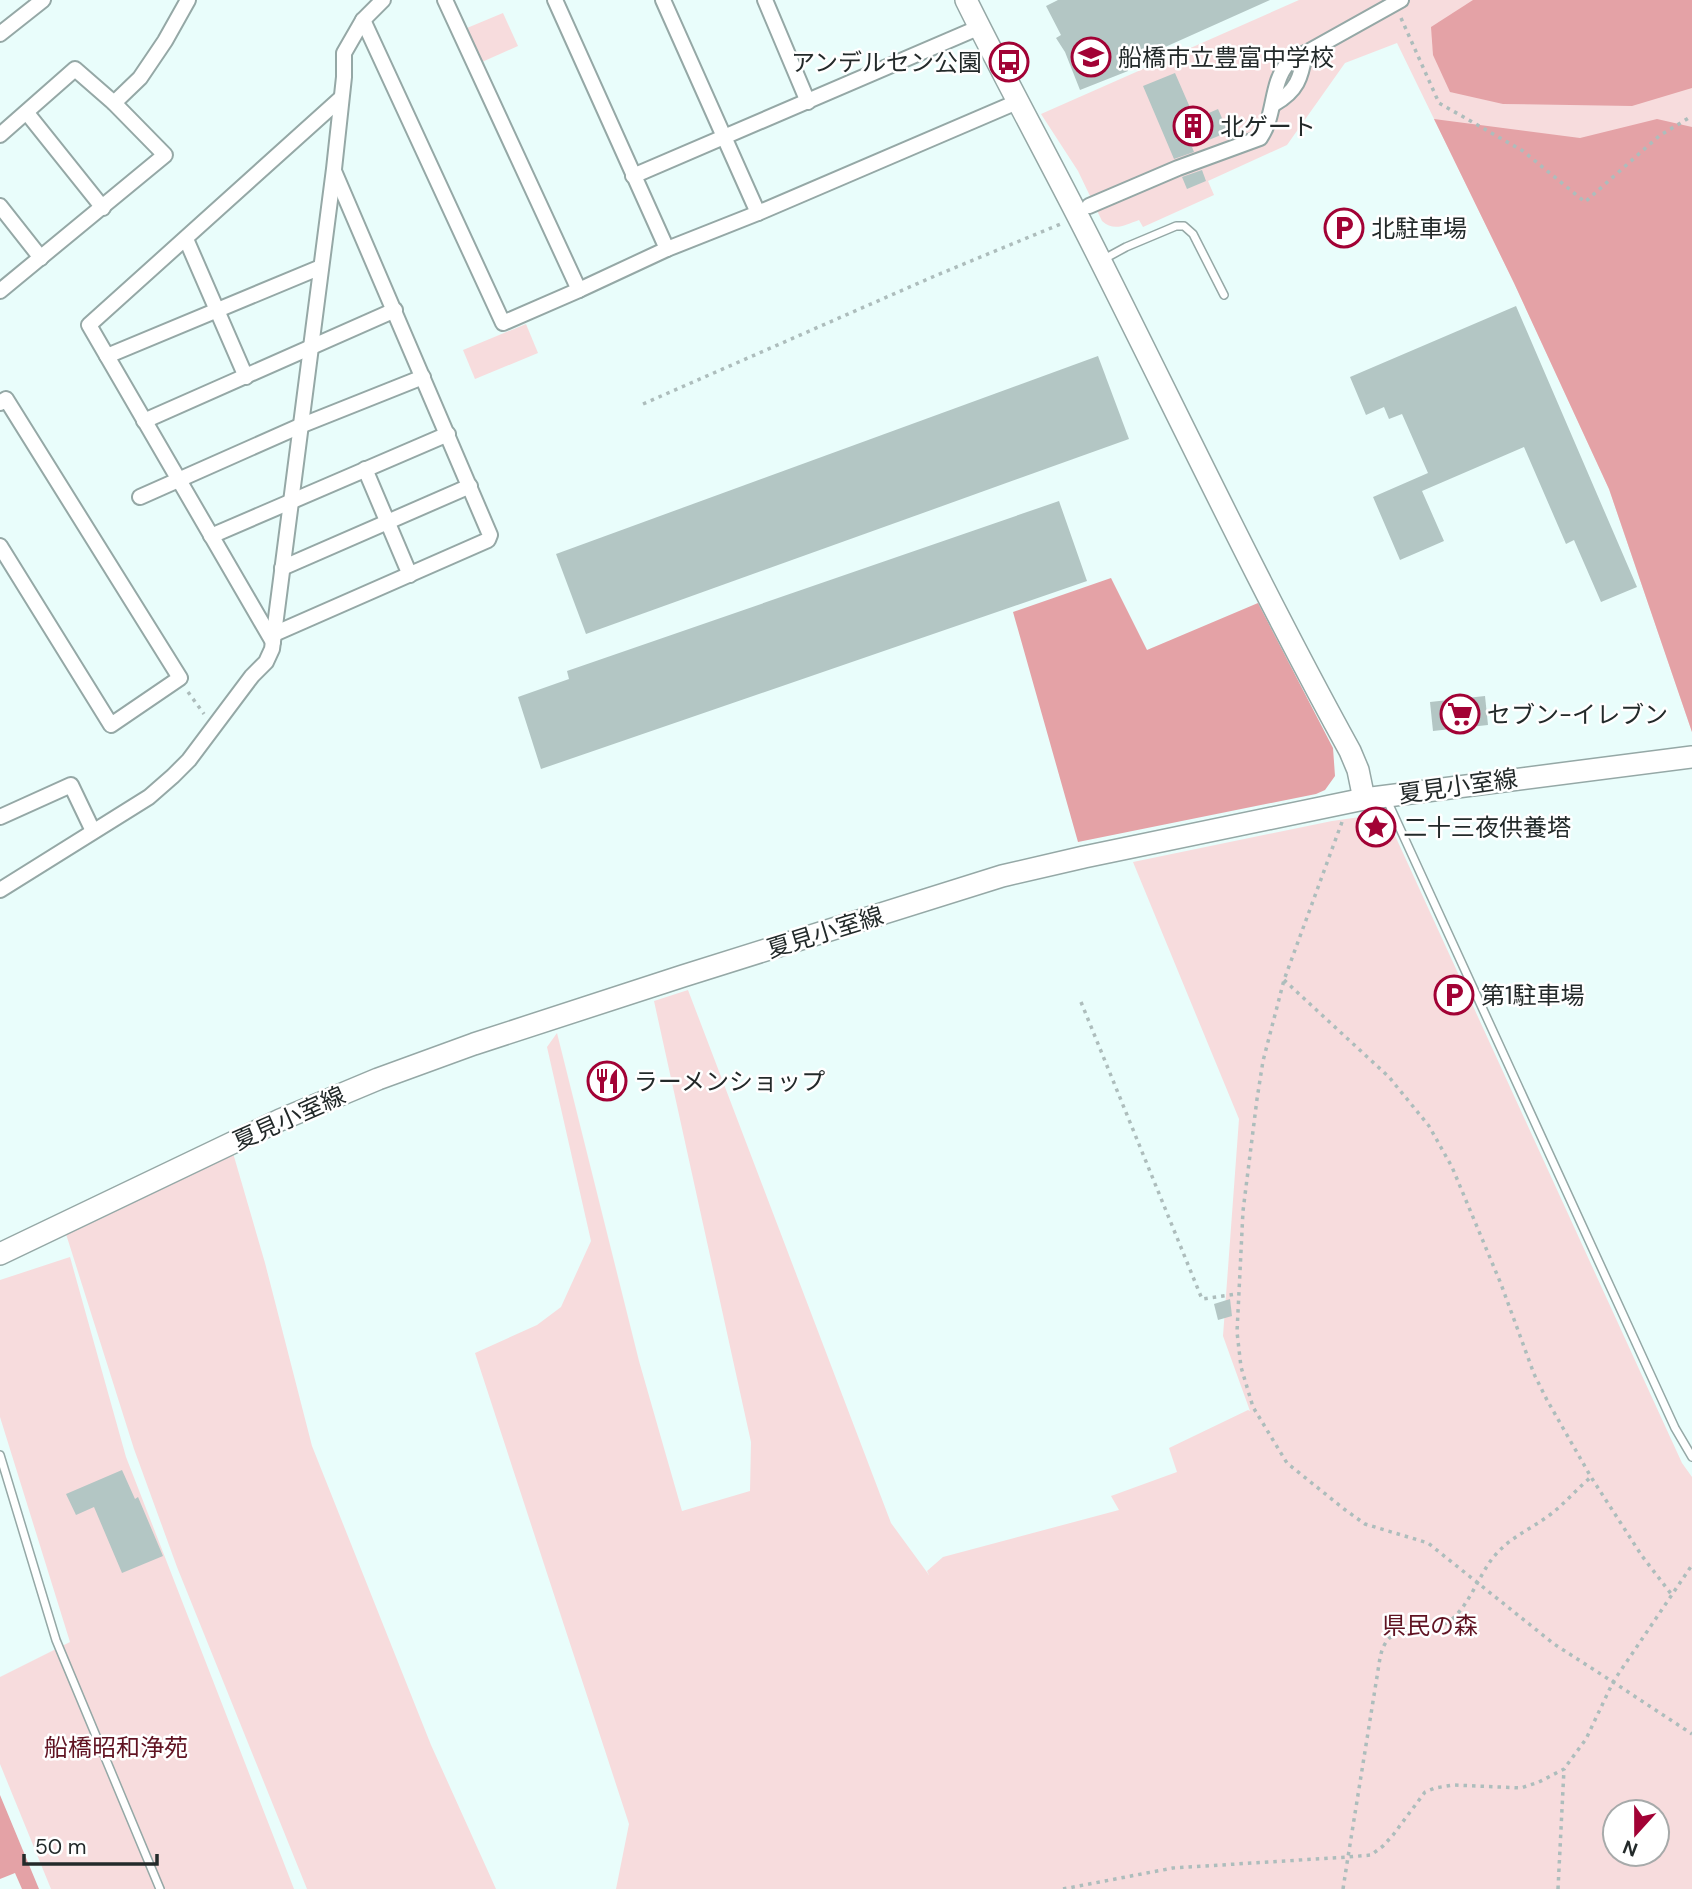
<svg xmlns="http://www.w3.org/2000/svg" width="1692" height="1889" viewBox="0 0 1692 1889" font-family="'DM Sans','Noto Sans JP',sans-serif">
  <rect width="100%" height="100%" fill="#e9fdfb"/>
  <g fill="#f7dcdd" fill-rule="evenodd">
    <path d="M 1299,0 L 1692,0 L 1692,732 L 1609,489 L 1514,283 L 1397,43 L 1345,63 L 1287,145 L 1208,181 L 1214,195 L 1143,227 L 1139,220 C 1125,225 1114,232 1102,221 L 1078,171 L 1041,114 Z"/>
    <polygon points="503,13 518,46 482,62 467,28"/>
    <polygon points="526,324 538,353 475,379 463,350"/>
    <path d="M 1381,814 L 1387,818 L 1682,1463 L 1692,1477 L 1692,1889 L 616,1889 L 629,1824 L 475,1353 L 537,1325 L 561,1307 L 591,1241 L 547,1047 L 557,1033 L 639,1361 L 682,1511 L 750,1491 L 751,1442 L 654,1001 L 688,990 L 891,1523 L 929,1575 L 927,1571 L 943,1557 L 1119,1510 L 1111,1496 L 1177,1472 L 1169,1448 L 1248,1410 L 1250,1411 L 1223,1336 L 1239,1119 L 1133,862 L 1332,821 ZM 1615,1812 L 1657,1812 L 1657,1854 L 1615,1854 Z"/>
    <polygon points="233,1153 265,1263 312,1446 431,1745 496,1889 307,1889 177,1567 134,1449 66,1234"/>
    <polygon points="70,1257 126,1457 294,1889 51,1889 0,1764 0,1677 70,1642 0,1417 0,1280"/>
  </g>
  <g fill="#e4a2a6">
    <polygon points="1473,0 1692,0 1692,88 1632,106 1503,104 1450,92 1433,55 1431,27"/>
    <polygon points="1434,119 1580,138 1657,119 1692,127 1692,732 1609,489 1514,283"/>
    <polygon points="1111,578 1147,650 1258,603 1333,748 1335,776 1325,790 1316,794 1078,842 1013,612"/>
    <polygon points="0,1795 39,1889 22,1889 15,1873 0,1879"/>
  </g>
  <g fill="#b3c6c4">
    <polygon points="1058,0 1270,0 1125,65 1128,71 1080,90 1065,52 1056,38 1061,35 1046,6"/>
    <polygon points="1175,73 1195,119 1218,109 1228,132 1192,147 1194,152 1174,159 1143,86"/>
    <polygon points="1202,170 1206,181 1187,189 1182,177"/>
    <polygon points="1516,306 1637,587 1601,602 1574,540 1566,544 1524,447 1422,491 1444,541 1400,560 1373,497 1428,473 1402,414 1389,419 1384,407 1366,415 1350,377"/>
    <polygon points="1098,356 1129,439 586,634 556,554"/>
    <polygon points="1059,501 1087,581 541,769 518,697 569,679 567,671"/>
    <polygon points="1485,696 1488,725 1433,731 1430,702"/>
    <polygon points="619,1068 623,1085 595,1092 590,1074"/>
    <polygon points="1230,1299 1232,1316 1218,1320 1214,1304"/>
    <polygon points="122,1470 135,1499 138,1497 163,1556 122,1573 94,1507 76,1515 66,1494"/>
  </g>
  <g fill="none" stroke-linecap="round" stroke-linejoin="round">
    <defs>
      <g id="lane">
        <polyline points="1104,259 1126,247 1176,226 1184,226 1193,234 1224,295"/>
        <polyline points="1386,798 1675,1428 1692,1457"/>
        <polyline points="0,1455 56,1640 160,1889"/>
      </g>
      <g id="street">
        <polyline points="445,0 579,290"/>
        <polyline points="663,0 758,213"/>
        <polyline points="765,0 808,102"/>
        <polyline points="363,20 503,323 579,290 667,249 555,0"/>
        <polyline points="0,34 43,0"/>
        <polyline points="114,103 140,78 165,41 188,0"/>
        <path d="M 1274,104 C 1297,91 1301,78 1305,53"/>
        <polyline points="27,113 103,208"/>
        <polyline points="0,135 75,69 114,103 165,155 0,291"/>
        <polyline points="633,176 980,27"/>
        <polyline points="0,206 41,258"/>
        <path d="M 1089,206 L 1178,168 L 1260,138 C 1276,115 1270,84 1288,63 L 1401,0"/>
        <polyline points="186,239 246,377"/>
        <polyline points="667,249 758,213 1017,102"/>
        <polyline points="107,356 321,267"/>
        <polyline points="0,403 6,399 180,678 111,725 0,546"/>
        <polyline points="144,421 395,310"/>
        <polyline points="365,469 410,575"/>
        <polyline points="140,497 300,426 423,377"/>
        <polyline points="211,536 448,434"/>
        <polyline points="282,568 470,486"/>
        <polyline points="274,634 488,540 490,535 334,171"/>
        <polyline points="273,642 89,325 340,99"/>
        <polyline points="0,817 71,785 93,831"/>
        <polyline points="0,890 149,797 173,776 189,760 252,676 266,662 272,649 334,169 344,77 344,53 363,20 383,0"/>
      </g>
      <g id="secondary">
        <path d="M 966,0 C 1005,79 1048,157 1088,236 C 1175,408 1257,582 1350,751 L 1358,770 L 1364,799"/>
        <polyline points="0,1254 280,1120 378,1079 474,1044 683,976 1002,876 1084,857 1364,799 1692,757"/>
      </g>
    </defs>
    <use href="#lane" stroke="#95a8a6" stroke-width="10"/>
    <use href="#street" stroke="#95a8a6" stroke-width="18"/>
    <use href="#secondary" stroke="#95a8a6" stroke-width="24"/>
    <g stroke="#adbdbc" stroke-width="3.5" stroke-dasharray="3.5 5" stroke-linecap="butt">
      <polyline points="1401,18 1439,103 1523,151 1585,202 1659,136 1692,116"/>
      <polyline points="643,404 937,275 1063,223"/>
      <polyline points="188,692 204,714"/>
      <polyline points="1342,822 1284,980 1263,1061 1257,1099 1243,1211 1237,1332 1241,1367 1253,1407 1287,1463 1344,1509 1365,1524 1428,1543 1554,1644 1613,1682 1692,1565"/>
      <polyline points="1284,980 1389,1077 1429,1126 1452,1167 1501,1284 1534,1374 1547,1400 1591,1477 1642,1556 1672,1595"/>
      <polyline points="1081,1002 1202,1299 1237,1294"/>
      <path d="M 1063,1889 L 1173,1868 L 1348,1857 L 1380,1658 C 1388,1618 1419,1637 1445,1624 C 1466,1613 1478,1577 1492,1559 C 1509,1537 1530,1530 1551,1514 C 1565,1503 1577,1489 1591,1477"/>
      <polyline points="1343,1889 1348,1857 1371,1855 1383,1846 1393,1835 1425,1792 1435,1788 1453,1785 1521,1788 1539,1782 1564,1769 1586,1739 1613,1682 1692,1734"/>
      <polyline points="1558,1889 1564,1769"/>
    </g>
    <use href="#lane" stroke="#fff" stroke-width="7"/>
    <use href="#street" stroke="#fff" stroke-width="14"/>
    <use href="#secondary" stroke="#fff" stroke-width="21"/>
  </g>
  <defs>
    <symbol id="school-ring" viewBox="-11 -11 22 22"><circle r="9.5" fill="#fff" stroke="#a20235" stroke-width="1.5"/><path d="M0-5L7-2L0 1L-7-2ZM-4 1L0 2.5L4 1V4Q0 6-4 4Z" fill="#a20235"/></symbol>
    <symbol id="bus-ring" viewBox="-11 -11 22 22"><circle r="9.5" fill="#fff" stroke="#a20235" stroke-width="1.5"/><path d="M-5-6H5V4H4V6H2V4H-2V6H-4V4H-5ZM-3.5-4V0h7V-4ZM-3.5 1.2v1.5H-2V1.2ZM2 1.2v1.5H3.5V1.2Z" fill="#a20235"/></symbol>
    <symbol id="building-ring" viewBox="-11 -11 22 22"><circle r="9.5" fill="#fff" stroke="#a20235" stroke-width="1.5"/><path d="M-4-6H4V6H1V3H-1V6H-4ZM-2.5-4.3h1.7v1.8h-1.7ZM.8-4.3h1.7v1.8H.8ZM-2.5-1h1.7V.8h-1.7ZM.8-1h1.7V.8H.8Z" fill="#a20235"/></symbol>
    <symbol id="parking-ring" viewBox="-11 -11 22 22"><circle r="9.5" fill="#fff" stroke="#a20235" stroke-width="1.5"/><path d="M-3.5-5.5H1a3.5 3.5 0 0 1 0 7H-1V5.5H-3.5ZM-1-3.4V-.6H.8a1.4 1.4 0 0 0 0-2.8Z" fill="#a20235"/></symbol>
    <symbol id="supermarket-ring" viewBox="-11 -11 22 22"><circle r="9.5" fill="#fff" stroke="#a20235" stroke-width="1.5"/><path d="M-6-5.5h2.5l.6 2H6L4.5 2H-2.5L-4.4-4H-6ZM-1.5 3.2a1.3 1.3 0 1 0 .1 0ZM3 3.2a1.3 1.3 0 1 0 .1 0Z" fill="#a20235"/></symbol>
    <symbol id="sight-ring" viewBox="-11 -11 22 22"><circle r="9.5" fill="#fff" stroke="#a20235" stroke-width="1.5"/><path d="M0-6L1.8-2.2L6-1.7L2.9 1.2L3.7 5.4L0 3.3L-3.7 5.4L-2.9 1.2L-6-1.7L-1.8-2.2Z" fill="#a20235"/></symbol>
    <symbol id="restaurant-ring" viewBox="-11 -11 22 22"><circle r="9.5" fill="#fff" stroke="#a20235" stroke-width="1.5"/><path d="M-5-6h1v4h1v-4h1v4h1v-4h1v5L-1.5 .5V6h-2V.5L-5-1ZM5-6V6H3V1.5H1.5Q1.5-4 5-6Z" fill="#a20235"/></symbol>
  </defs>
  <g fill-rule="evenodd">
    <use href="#school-ring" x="1069" y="35" width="44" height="44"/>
    <use href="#bus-ring" x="987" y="40" width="44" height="44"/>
    <use href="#building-ring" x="1171" y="104" width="44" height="44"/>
    <use href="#parking-ring" x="1322" y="206" width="44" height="44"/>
    <use href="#supermarket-ring" x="1438" y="692" width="44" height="44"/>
    <use href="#sight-ring" x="1354" y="805" width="44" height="44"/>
    <use href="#parking-ring" x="1432" y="973" width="44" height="44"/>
    <use href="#restaurant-ring" x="585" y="1059" width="44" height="44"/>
  </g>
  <g text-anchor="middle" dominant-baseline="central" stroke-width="5" stroke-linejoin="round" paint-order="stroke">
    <g font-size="24" fill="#232a2a" stroke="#fff" text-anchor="start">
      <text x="1118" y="57">船橋市立豊富中学校</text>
      <text x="982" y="62" text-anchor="end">アンデルセン公園</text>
      <text x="1220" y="126">北ゲート</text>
      <text x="1371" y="228">北駐車場</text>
      <text x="1487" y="714">セブン-イレブン</text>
      <text x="1403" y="827">二十三夜供養塔</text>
      <text x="1481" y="995">第1駐車場</text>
      <text x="634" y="1081">ラーメンショップ</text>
    </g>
    <g font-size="24" fill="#232a2a" stroke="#fff">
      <text transform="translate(1458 786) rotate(-8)">夏見小室線</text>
      <text transform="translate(825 932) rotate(-17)">夏見小室線</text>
      <text transform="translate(289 1118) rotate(-24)">夏見小室線</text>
    </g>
    <g font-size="24" fill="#601322" stroke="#fff">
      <text x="1430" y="1625">県民の森</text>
      <text x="116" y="1747">船橋昭和浄苑</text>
    </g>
  </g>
  <g transform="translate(1636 1833) rotate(201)"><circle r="33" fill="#ffffff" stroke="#a7aaaa" stroke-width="2"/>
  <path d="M0-5L12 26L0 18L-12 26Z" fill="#a20235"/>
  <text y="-10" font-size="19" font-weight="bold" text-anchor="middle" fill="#232a2a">N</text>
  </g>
  <path d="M24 1854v10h133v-10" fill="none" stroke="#232a2a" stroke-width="3.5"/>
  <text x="35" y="1854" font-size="21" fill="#232a2a" stroke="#ffffff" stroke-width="5" paint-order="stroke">50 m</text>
</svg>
